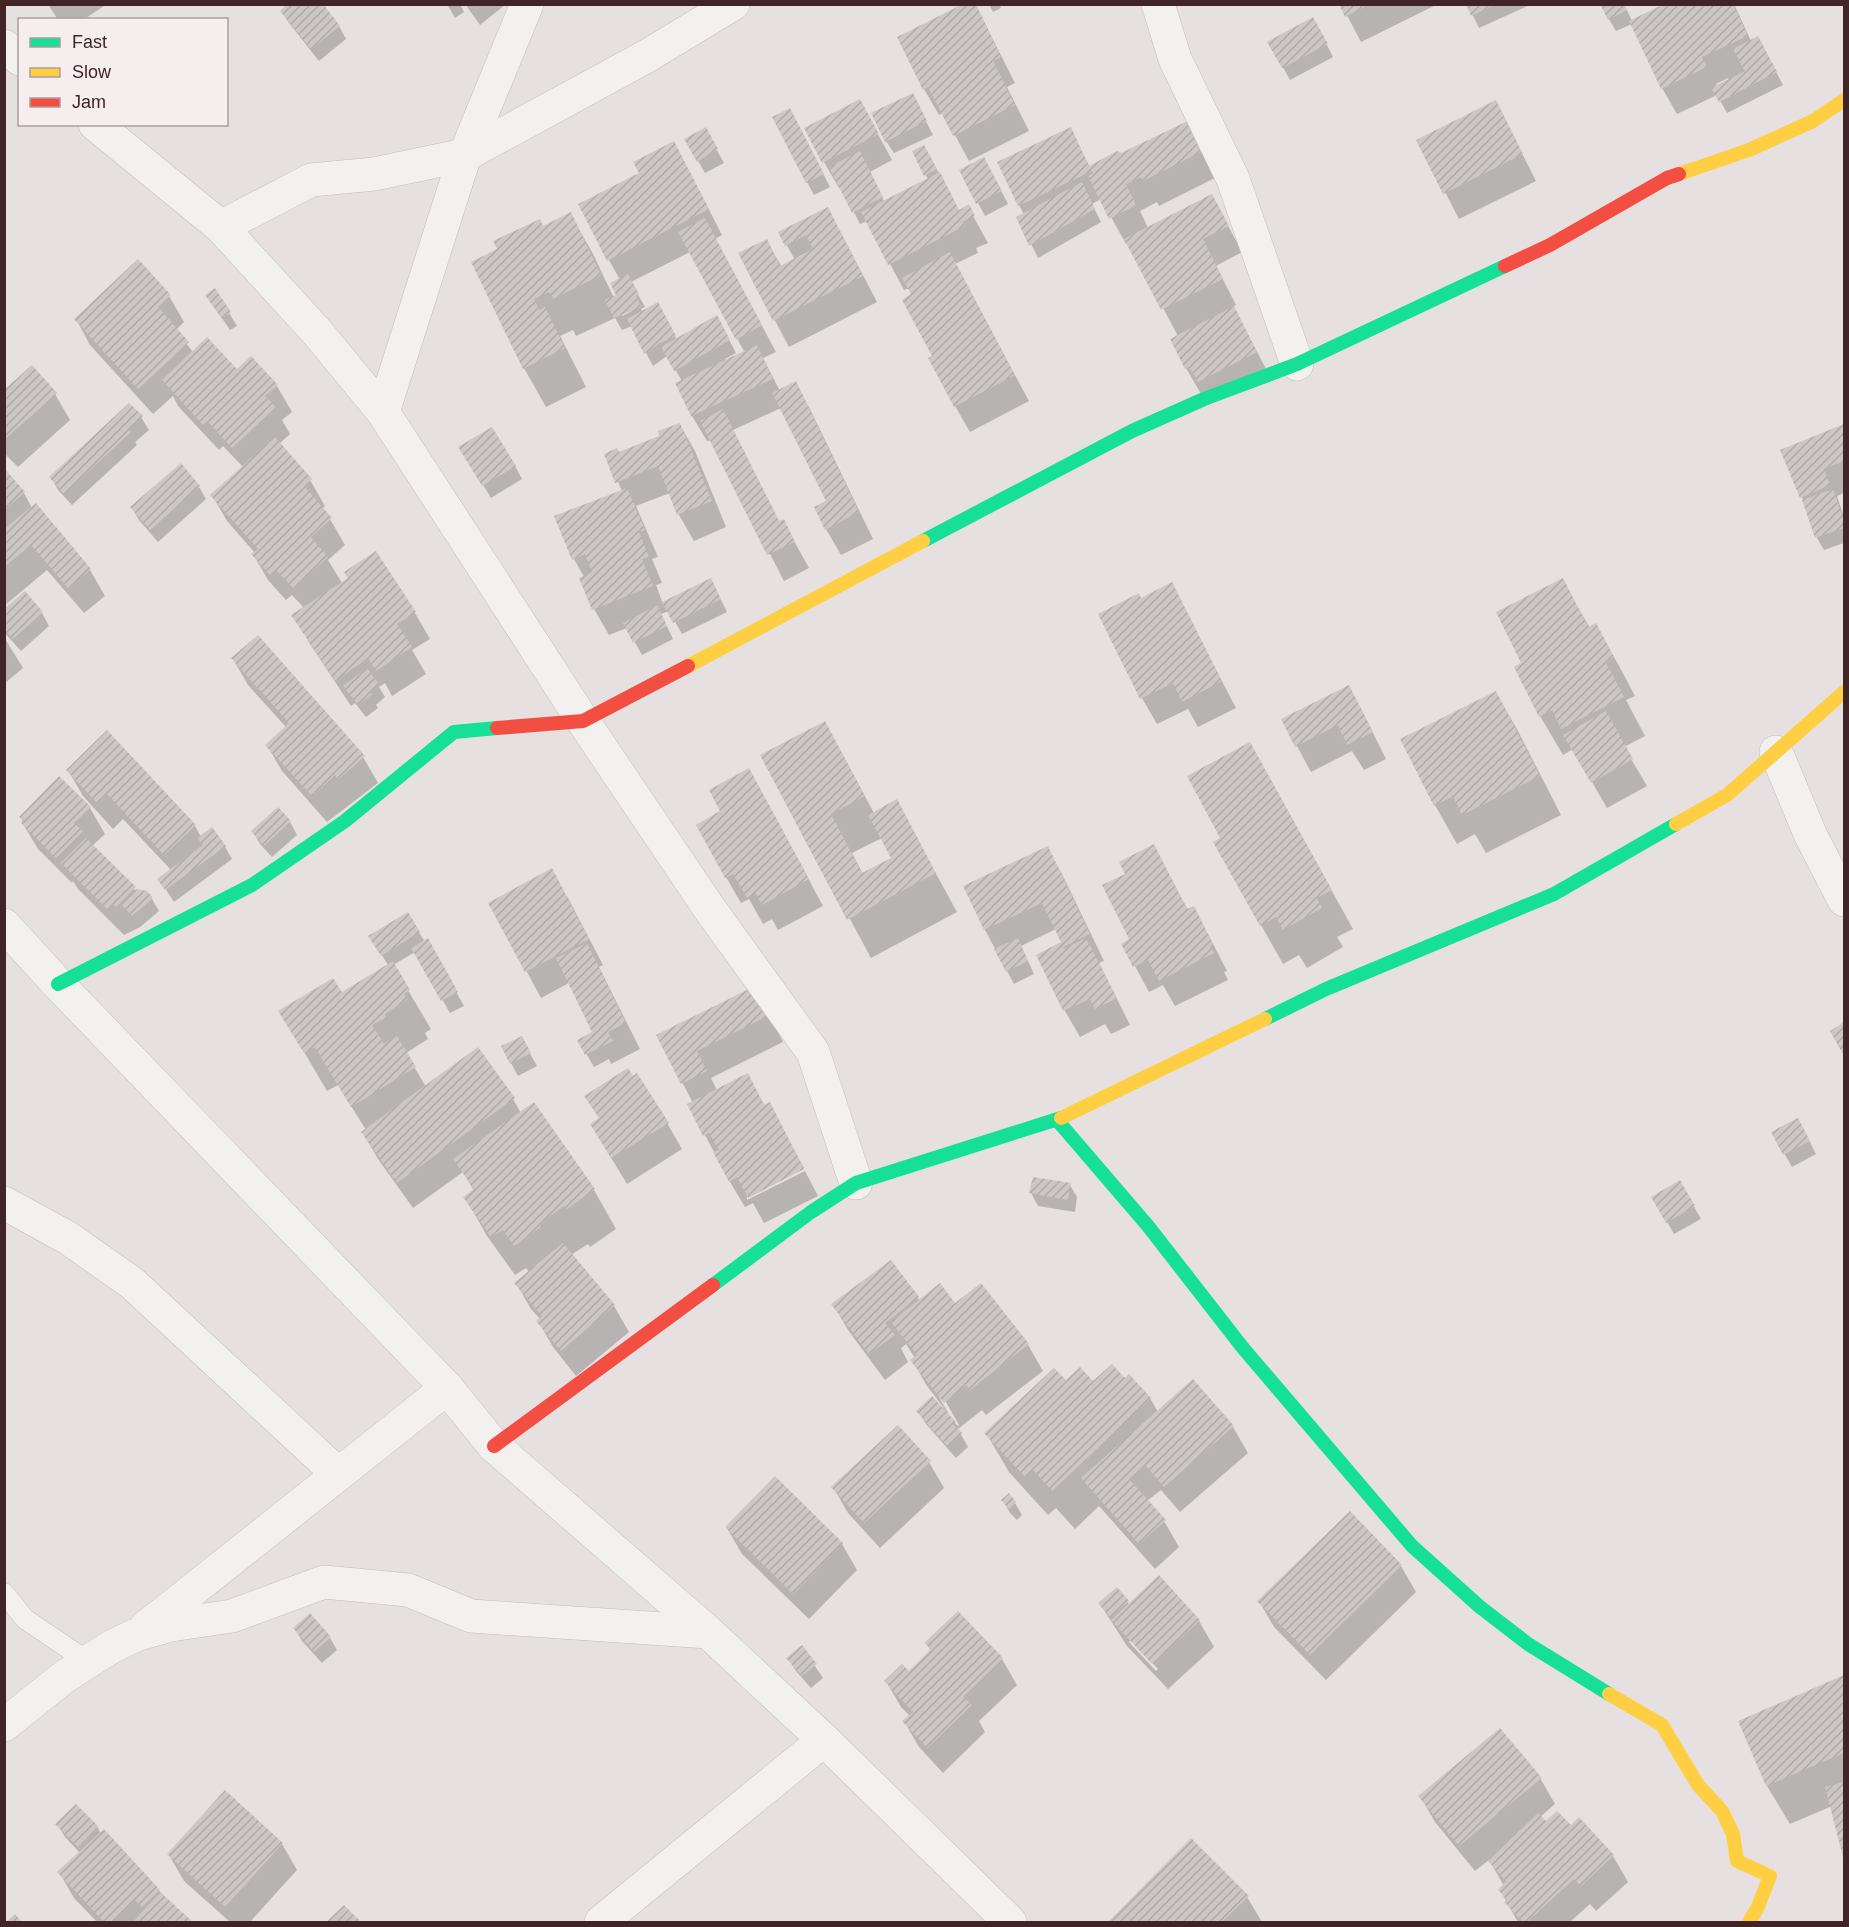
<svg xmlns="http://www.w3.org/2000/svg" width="1849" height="1927" viewBox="0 0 1849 1927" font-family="Arial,sans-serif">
  <defs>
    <pattern id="building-hatch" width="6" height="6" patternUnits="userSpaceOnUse" patternTransform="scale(1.5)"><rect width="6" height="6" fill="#cdc6c6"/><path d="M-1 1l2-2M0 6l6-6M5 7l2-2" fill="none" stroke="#b1aaaa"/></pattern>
  </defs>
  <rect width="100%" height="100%" fill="#e6e0e0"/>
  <g fill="#0003" fill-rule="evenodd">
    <polygon points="48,4 107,4 83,20 58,20"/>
    <polygon points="447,4 460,4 464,12 455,18"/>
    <polygon points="465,4 506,4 480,25"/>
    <polygon points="975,4 1015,83 1007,87 1029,131 969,161 943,113 939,115 924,89"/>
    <polygon points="989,4 999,4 1001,8 993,12"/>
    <polygon points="1341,4 1438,4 1361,42"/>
    <polygon points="1467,4 1532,4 1479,28"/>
    <path d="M 1624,4 L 1632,21 L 1667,4 L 1734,4 L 1751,41 L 1765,51 L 1783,85 L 1727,113 L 1717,95 L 1677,114 L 1662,88 L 1632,24 L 1616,31 L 1609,19 ZM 1728,78 L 1729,81 L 1718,87 L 1716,84 Z"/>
    <polygon points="281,11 339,26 346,39 319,61 289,23"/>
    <polygon points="1320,31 1333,57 1290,80 1269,42"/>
    <polygon points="1496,102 1536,181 1459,219 1418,140"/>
    <polygon points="919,108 933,135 894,153 886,141"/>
    <polygon points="1191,121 1221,175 1159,206 1157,202 1140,211 1148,228 1226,222 1242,252 1216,266 1236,305 1233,307 1271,378 1201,394 1186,368 1178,336 1128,243 1126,244 1101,199 1092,204 1101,222 1038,258 1018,218 1024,215 999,163 1070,129 1090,167 1121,155"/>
    <polygon points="797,123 830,187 814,195 807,182"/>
    <polygon points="874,127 892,160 870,172 884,201 928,179 914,152 931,159 953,198 951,198 961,218 968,207 988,243 976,248 978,253 955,264 1029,401 970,432 955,406 909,288 904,290 867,221 860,224 841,187 839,188 824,162"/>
    <polygon points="705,129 724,163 705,173 686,140"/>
    <path d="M 688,169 L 722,235 L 715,239 L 776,352 L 763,358 L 780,391 L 795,383 L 810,409 L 873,539 L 841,555 L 826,529 L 828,502 L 781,408 L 733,430 L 780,523 L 783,521 L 809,568 L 784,581 L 711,440 L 707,441 L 692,416 L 677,383 L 682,381 L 667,356 L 653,366 L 632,326 L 622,330 L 615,318 L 576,336 L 573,330 L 560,336 L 586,387 L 546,407 L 524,368 L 543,228 L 570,214 L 592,252 L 614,298 L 618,296 L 620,280 L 609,260 ZM 690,252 L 745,353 L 726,361 L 725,359 L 736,353 L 724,330 L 677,340 L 657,304 L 643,312 L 641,309 L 645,307 L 631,282 ZM 631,308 L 632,311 L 622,316 L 622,313 Z"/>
    <polygon points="961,171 991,171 1008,204 985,216"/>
    <polygon points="780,233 842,235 877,302 789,347 740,254 766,241 782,267 795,260"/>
    <polygon points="215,290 237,326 230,330 207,296"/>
    <polygon points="169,296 184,322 176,330 193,352 277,386 292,412 282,420 290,434 279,444 310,480 325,506 322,509 330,519 345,545 328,560 342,583 415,613 430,639 412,650 426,674 392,696 385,683 379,687 385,697 376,705 378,708 366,717 355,703 351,706 308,641 304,608 292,595 286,600 268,580 253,554 255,553 227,521 212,495 243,467 223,446 219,450 178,406 173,396 153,414 90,345 76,319"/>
    <polygon points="4,392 55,394 70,420 18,467 4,453"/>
    <polygon points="141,417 149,430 135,442 137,445 72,505 58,490 51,477"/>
    <polygon points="680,425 695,451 726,527 694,541 679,515 670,493 636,506 658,557 652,559 662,583 656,585 663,604 717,592 727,612 682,634 669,611 661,614 673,639 642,655 627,628 609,635 594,609 584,577 574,559 622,491 606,454 619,454 661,437"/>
    <polygon points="1844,426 1844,493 1837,496 1844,517 1844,543 1824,550 1817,538 1804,502 1782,451"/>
    <polygon points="468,460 515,466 522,479 491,498"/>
    <polygon points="181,465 199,487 206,499 158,542 139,520 132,508"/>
    <polygon points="4,470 24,493 32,508 35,505 90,570 105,596 84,613 47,570 4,606 4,531 7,529 4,527"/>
    <polygon points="1562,580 1590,628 1596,625 1618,664 1635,696 1626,700 1645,736 1624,747 1647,786 1607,808 1573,749 1563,755 1540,716 1523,664"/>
    <polygon points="1171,584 1236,708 1198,727 1188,709 1157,724 1142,698 1141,599"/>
    <polygon points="25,593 42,613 49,626 21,651 4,632 4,611"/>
    <polygon points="4,637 23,668 4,684"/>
    <polygon points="233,659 363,757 378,783 327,822 282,771 267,745 286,727 248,685"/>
    <polygon points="1496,693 1518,731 1561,815 1486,853 1475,834 1457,844 1435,805"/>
    <polygon points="1363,713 1386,759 1364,770 1352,751 1311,772 1283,720"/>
    <path d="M 762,756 L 846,761 L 874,813 L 896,801 L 957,912 L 871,958 ZM 882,838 L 893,858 L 863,874 L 852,853 Z"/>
    <polygon points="68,770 195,826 201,837 225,847 232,859 174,902 159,879 171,870 123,819 113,829 83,796"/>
    <polygon points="59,779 90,808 105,834 92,846 136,891 152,899 159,911 140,927 124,935 78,889 73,881 72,883 38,849 23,824 21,817"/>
    <polygon points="1271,782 1353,929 1337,937 1343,947 1307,968 1299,955 1283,964 1261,925 1222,839"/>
    <polygon points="764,796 823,906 778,930 772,919 763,924 749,899 741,903 726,877"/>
    <polygon points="290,822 297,835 272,857 260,844 253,832"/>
    <polygon points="1153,846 1188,910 1208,934 1227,971 1224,972 1228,980 1175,1006 1163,985 1149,992 1123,944 1131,940 1127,874"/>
    <polygon points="1047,848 1062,874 1104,961 1099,963 1130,1025 1111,1034 1105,1024 1080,1037 1065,1011 1038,956 1063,943 1056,929 1021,946 1034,974 1014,984 985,930 965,887"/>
    <polygon points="567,896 603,965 599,967 640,1049 611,1064 609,1059 594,1067 579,1041 597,1040 569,983 541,998 490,903"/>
    <polygon points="408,914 425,942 427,940 464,1006 450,1013 415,952 393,965 431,1029 425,1033 428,1039 406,1053 426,1087 513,1099 521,1113 534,1104 594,1190 616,1229 590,1247 588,1244 571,1255 614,1306 629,1332 576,1376 553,1347 538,1321 540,1319 531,1309 516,1283 529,1272 526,1268 515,1275 487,1236 465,1197 474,1191 463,1172 413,1208 378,1159 363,1133 366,1130 338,1085 327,1091 303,1050 341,994 388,965 370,936"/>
    <polygon points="769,1014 783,1042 711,1078 717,1090 747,1075 765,1106 769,1104 804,1168 747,1196 747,1200 805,1171 818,1196 764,1223 753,1203 745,1207 730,1182 705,1135 693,1103 658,1036"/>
    <polygon points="521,1038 537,1066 518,1076 511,1063"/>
    <polygon points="586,1096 667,1123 682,1149 627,1184 607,1151 600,1119"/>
    <polygon points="1805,1132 1816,1154 1792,1167 1773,1133"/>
    <polygon points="1680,1182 1701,1219 1674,1234 1653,1197"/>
    <polygon points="1070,1185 1077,1197 1075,1212 1038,1206 1031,1193"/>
    <path d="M 891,1262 L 920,1301 L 955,1305 L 981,1285 L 1028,1345 L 1043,1371 L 986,1415 L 982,1410 L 958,1429 L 968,1447 L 956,1458 L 926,1424 L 918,1411 L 944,1408 L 927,1386 L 912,1360 L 915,1358 L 906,1344 L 901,1348 L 908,1362 L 885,1380 L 848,1330 L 833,1304 ZM 942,1395 L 959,1425 L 958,1426 L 952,1420 L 939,1397 Z"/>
    <polygon points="1125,1380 1150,1398 1158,1412 1233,1427 1248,1453 1180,1512 1161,1490 1147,1501 1164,1521 1179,1547 1155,1569 1099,1506 1075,1529 1056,1508 1048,1515 1009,1472 986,1433 1066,1382 1093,1384"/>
    <polygon points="929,1462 944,1488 880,1548 848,1513 833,1487"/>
    <polygon points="1003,1500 1015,1503 1022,1515 1017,1520 1010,1513"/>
    <polygon points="727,1528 842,1544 857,1570 809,1619 742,1554"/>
    <polygon points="1401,1566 1416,1592 1326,1680 1274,1627 1259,1601"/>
    <path d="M 1128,1602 L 1129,1605 L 1199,1621 L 1214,1647 L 1168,1689 L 1127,1646 L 1100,1604 ZM 1131,1640 L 1158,1669 L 1156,1671 L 1129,1642 Z"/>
    <polygon points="958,1613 1002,1659 1017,1685 979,1721 985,1732 943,1773 919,1747 904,1721 910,1716 901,1707 886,1681 909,1673 931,1651 926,1643"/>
    <polygon points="295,1629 330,1638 337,1650 322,1663 302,1641"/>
    <polygon points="802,1647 823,1678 811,1688 796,1671 788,1658"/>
    <polygon points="1844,1677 1844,1858 1832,1806 1790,1824 1767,1786 1740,1722"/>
    <polygon points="1540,1778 1555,1804 1540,1817 1545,1823 1571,1827 1579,1819 1613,1856 1628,1882 1596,1911 1590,1904 1570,1922 1518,1922 1500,1890 1504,1886 1489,1860 1475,1871 1435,1822 1420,1796"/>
    <polygon points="225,1792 282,1844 297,1870 250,1922 230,1922 184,1881 169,1855"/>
    <polygon points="57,1824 97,1826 101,1834 191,1922 97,1922 74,1898 59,1872 80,1853 65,1837"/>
    <polygon points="1191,1840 1247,1897 1262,1922 1110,1922"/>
  </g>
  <g fill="url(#building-hatch)">
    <polygon points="287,4 323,4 340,26 311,49 280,11"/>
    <polygon points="963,4 976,4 1001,57 993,61 1015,105 953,136 928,87 923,90 897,37"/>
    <polygon points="1339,4 1370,4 1345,17"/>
    <polygon points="1466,4 1497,4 1471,16"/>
    <polygon points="1600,4 1624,4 1627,10 1608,20"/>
    <polygon points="1664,4 1733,4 1748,36 1702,57 1707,67 1661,89 1629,21"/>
    <polygon points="1313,17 1328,44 1282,68 1267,42"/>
    <polygon points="1758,36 1777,72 1719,102 1711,88 1745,71 1733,49"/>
    <polygon points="913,93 927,121 885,142 871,113"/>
    <polygon points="860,99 879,134 822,163 804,128"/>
    <polygon points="1496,100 1523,154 1443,194 1416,140"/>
    <polygon points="790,108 824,174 806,183 772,117"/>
    <polygon points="1192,119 1207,149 1143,181 1141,177 1126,184 1136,205 1109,219 1088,176 1093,173 1092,171 1018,206 997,162 1071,127 1089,166 1117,151 1121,153"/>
    <polygon points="706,127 718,149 697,162 684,139"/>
    <polygon points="674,141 709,209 607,261 578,204 639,173 633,162"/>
    <polygon points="924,145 937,169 924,176 912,151"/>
    <polygon points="860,151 883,197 852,213 829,167"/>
    <polygon points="984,157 1002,191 976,204 959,170"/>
    <polygon points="940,172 959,210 969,204 975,216 963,222 965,226 888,265 861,212"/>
    <polygon points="1082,182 1095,209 1029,246 1016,217"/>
    <polygon points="1212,194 1229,226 1203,239 1223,279 1161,310 1124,239"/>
    <polygon points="828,207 863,276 773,321 738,253 767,239 780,266 813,249 806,235 785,246 778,232"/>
    <polygon points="571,212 601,275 553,299 549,292 534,299 539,310 545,307 565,348 523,369 471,262 497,249 493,241 540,219 543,226"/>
    <polygon points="705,218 762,325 736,340 678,232"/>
    <polygon points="950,252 1015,375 954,407 928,358 932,356 902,300 911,294 902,278"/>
    <polygon points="138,259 171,295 158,307 189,342 138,389 74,319"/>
    <polygon points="628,274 639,294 636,296 641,307 614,318 605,300 616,295 610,283"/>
    <polygon points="215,288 231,312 222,319 205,295"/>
    <polygon points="658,302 676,336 660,343 644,354 627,319"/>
    <polygon points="1234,306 1257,352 1198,382 1189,367 1185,369 1170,339"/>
    <polygon points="717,315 730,340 674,371 661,347"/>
    <polygon points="207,337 237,369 251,356 278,385 265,396 276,407 232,448 207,421 203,425 162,380"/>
    <polygon points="757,345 773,379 691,416 675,383"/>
    <polygon points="32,365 57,393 4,440 4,390"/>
    <polygon points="796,381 859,512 825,530 814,507 826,501 772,393"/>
    <polygon points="129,403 143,416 129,429 131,432 64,494 49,477"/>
    <polygon points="723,409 779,521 784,519 795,542 767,555 700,421"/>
    <polygon points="680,423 712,501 677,515 658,466 615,483 604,454 617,448 619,452 659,436 658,431"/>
    <polygon points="1844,424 1844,461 1824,469 1830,485 1800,498 1780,450"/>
    <polygon points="492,427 516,466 482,486 458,447"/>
    <polygon points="275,437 312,479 304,486 332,518 311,537 328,557 293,588 276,570 270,575 251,554 258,549 210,495"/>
    <polygon points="181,463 200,486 150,530 130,507"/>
    <polygon points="4,468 25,492 4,510"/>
    <polygon points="627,488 645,530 639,532 649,557 642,559 653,586 592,610 579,578 592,572 585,554 572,560 554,516"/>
    <polygon points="1833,489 1844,521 1844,528 1815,538 1802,500"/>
    <polygon points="36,503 91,569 68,588 31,545 4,567 4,529"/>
    <polygon points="376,551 416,612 397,624 412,647 376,671 368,658 335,681 291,615 348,578 344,572"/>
    <polygon points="711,578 721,599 673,623 662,602"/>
    <polygon points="1563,578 1588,627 1596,623 1614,657 1605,661 1624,697 1561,729 1552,710 1539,717 1514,667 1521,663 1496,612"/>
    <polygon points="1172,582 1222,681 1182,702 1173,683 1140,699 1098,614 1139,593 1141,598"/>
    <polygon points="25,591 43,612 13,639 4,630 4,609"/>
    <polygon points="657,605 667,626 633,643 623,623"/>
    <polygon points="258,635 365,756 339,779 335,775 312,796 265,745 289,723 231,658"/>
    <polygon points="367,668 379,684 369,692 372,694 358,705 343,686"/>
    <polygon points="1349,685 1373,732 1347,745 1338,725 1295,747 1281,719"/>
    <polygon points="1496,691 1540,776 1462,815 1453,796 1434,806 1400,739"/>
    <polygon points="1606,711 1633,759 1591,783 1563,735"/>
    <polygon points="825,721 865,796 831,814 862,873 891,858 868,815 897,799 936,873 847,920 760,755"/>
    <polygon points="107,730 196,825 164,855 107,794 98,804 66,770"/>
    <polygon points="1250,742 1332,890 1317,898 1322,908 1283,930 1276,917 1260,926 1213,842 1220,838 1187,776"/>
    <polygon points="749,768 809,879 762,905 756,893 747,898 733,874 725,878 696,825 720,811 709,790"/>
    <polygon points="59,776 91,807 74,823 83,831 56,858 21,823 24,821 19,817"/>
    <polygon points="278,807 291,821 264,846 251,831"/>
    <polygon points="212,827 226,846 165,890 157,879 203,845 197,838"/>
    <polygon points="86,838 136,887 116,907 113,904 108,910 61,863"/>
    <polygon points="1154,844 1187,909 1194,906 1213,944 1210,946 1214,953 1159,981 1148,960 1133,967 1121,944 1129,939 1102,885 1125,874 1119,862"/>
    <polygon points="1048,846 1090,934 1063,947 1064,949 1086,938 1117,998 1095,1009 1090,999 1063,1011 1036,955 1061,942 1042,903 984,930 963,886"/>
    <polygon points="552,868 589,939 525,972 488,903"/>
    <polygon points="137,889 147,891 153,898 132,916 121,904"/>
    <polygon points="408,912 420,932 381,956 368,936"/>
    <polygon points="428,938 458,992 441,1001 411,948"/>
    <polygon points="1018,938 1028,961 1006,972 994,949"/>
    <polygon points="587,943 626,1023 608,1032 613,1041 585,1055 577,1040 592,1032 556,958"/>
    <polygon points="393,961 410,990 404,994 407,1000 385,1014 386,1018 372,1025 384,1044 397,1036 416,1067 351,1107 315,1047 304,1053 278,1011 333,978 342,992"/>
    <polygon points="755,986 770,1015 697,1051 707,1071 681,1084 656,1035"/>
    <polygon points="1844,1022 1844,1056 1830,1031"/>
    <polygon points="522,1036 531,1053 510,1064 501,1046"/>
    <polygon points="478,1047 515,1098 397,1183 361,1132"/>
    <polygon points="628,1068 633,1076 637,1073 669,1123 611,1158 590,1124 599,1118 584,1096"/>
    <polygon points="748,1073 764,1105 770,1102 804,1169 748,1198 737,1177 729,1182 713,1152 719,1150 709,1133 703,1136 687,1104"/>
    <polygon points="534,1102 595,1189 567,1209 564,1206 539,1224 541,1227 514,1246 503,1230 491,1237 463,1197 474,1189 453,1159"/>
    <polygon points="1798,1118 1810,1141 1783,1155 1771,1132"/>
    <polygon points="1033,1177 1071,1183 1068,1200 1029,1193"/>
    <polygon points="1680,1180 1695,1206 1666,1223 1651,1197"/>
    <polygon points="563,1243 615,1305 561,1351 536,1321 542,1316 514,1283"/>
    <polygon points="891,1260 919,1297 885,1323 895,1335 869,1354 831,1304"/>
    <polygon points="940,1283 955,1303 981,1283 1029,1344 970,1390 966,1385 944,1403 910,1360 917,1355 891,1322"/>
    <polygon points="1112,1364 1125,1378 1129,1374 1151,1398 1052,1491 1033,1470 1025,1477 984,1433 1054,1368 1066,1380 1080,1367 1093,1381"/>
    <polygon points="1193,1379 1234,1426 1164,1487 1145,1465 1129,1479 1166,1520 1139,1544 1081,1478"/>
    <polygon points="932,1396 956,1422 953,1424 962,1433 948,1447 916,1411"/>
    <polygon points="898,1425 931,1461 864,1523 831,1487"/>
    <polygon points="775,1476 843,1543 793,1594 725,1527"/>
    <polygon points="1009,1493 1016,1502 1009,1509 1001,1500"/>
    <polygon points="1350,1511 1402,1565 1310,1655 1257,1601"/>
    <polygon points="1159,1575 1200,1620 1152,1664 1111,1620"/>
    <polygon points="1117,1587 1129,1601 1110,1617 1098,1603"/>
    <polygon points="958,1611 1003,1658 963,1697 972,1705 927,1748 902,1721 913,1712 884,1681 902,1664 909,1671 931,1649 924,1643"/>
    <polygon points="310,1613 331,1637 314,1652 293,1628"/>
    <polygon points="802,1645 817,1664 802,1676 786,1658"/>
    <polygon points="1844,1675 1844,1753 1766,1786 1738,1721"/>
    <polygon points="1500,1728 1542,1778 1459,1846 1418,1796"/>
    <polygon points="1844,1782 1844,1861 1825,1787"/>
    <polygon points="225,1790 283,1843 225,1907 167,1854"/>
    <polygon points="76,1804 98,1826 78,1847 55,1824"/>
    <polygon points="1557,1811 1571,1825 1579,1817 1614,1855 1581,1886 1574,1879 1527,1922 1523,1922 1504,1902 1507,1900 1498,1890 1506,1881 1488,1861 1538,1813 1546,1821"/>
    <polygon points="104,1829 160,1890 142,1907 135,1900 112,1922 104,1922 57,1872"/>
    <polygon points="1191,1838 1249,1896 1222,1922 1108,1922"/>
    <polygon points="160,1892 193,1922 133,1922"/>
    <polygon points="344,1905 361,1922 326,1922"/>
    <polygon points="15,1914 22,1922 6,1922"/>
  </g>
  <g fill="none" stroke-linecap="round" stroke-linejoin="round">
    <defs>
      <polyline id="lane" points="4,1593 25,1619 87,1661"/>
      <g id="street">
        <polyline points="1158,4 1175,59 1233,179 1297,364"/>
        <polyline points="4,46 20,59"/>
        <polyline points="95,124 221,227 317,332 383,412 583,721 709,908 813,1052 856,1183"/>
        <polyline points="221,227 311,180 374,174 465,155 527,4"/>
        <polyline points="383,412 465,155 647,56 733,4"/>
        <polyline points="1776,752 1811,836 1844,900"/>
        <polyline points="4,925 58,984 447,1388 494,1446 708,1632 824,1740 1010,1922"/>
        <polyline points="4,1203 68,1238 132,1283 338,1474"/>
        <polyline points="145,1628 447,1388"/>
        <polyline points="4,1725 64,1677 111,1647 136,1635 171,1625 232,1616 324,1582 408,1590 471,1616 708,1632"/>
        <polyline points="601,1922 824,1740"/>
      </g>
    </defs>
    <use href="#lane" stroke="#c4bebe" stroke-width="21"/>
    <use href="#street" stroke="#c4bebe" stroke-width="34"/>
    <use href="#lane" stroke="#f3f0f0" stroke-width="20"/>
    <use href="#street" stroke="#f3f0f0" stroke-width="33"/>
    <g stroke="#16e098" stroke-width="14">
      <polyline points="923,541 1132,431 1204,399 1297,364 1505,266"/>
      <polyline points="58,984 252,885 345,821 454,732 497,728"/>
      <polyline points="1265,1019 1326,989 1554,894 1676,824"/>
      <polyline points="1057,1120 1148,1226 1243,1348 1412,1546 1480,1607 1528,1644 1609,1694"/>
      <polyline points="713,1285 811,1212 856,1183 1061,1118"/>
    </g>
    <g stroke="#ffcf43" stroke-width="14">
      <polyline points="1679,174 1749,150 1813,121 1844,100"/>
      <polyline points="688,666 923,541"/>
      <polyline points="1676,824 1727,795 1844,692"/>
      <polyline points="1061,1118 1265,1019"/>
      <polyline points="1609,1694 1662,1725 1698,1785 1722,1811 1733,1834 1737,1861 1770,1876 1757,1909 1749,1922"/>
    </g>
    <g stroke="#f24e42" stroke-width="14">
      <polyline points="1505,266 1550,245 1667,178 1679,174"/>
      <polyline points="497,728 583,721 688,666"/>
      <polyline points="494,1446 713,1285"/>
    </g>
  </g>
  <rect width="1849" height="1927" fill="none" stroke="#412526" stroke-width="12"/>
  <rect x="18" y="18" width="210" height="108" fill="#f6edee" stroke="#ae9d9e" stroke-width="1.5"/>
  <rect x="30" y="38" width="30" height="9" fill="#16e098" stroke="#ae9d9e" stroke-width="1.5"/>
  <text x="72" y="48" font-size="18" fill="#412526">Fast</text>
  <rect x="30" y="68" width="30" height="9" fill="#ffcf43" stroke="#ae9d9e" stroke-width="1.5"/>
  <text x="72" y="78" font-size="18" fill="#412526">Slow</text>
  <rect x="30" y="98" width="30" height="9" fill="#f24e42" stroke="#ae9d9e" stroke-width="1.5"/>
  <text x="72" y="108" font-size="18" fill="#412526">Jam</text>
</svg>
